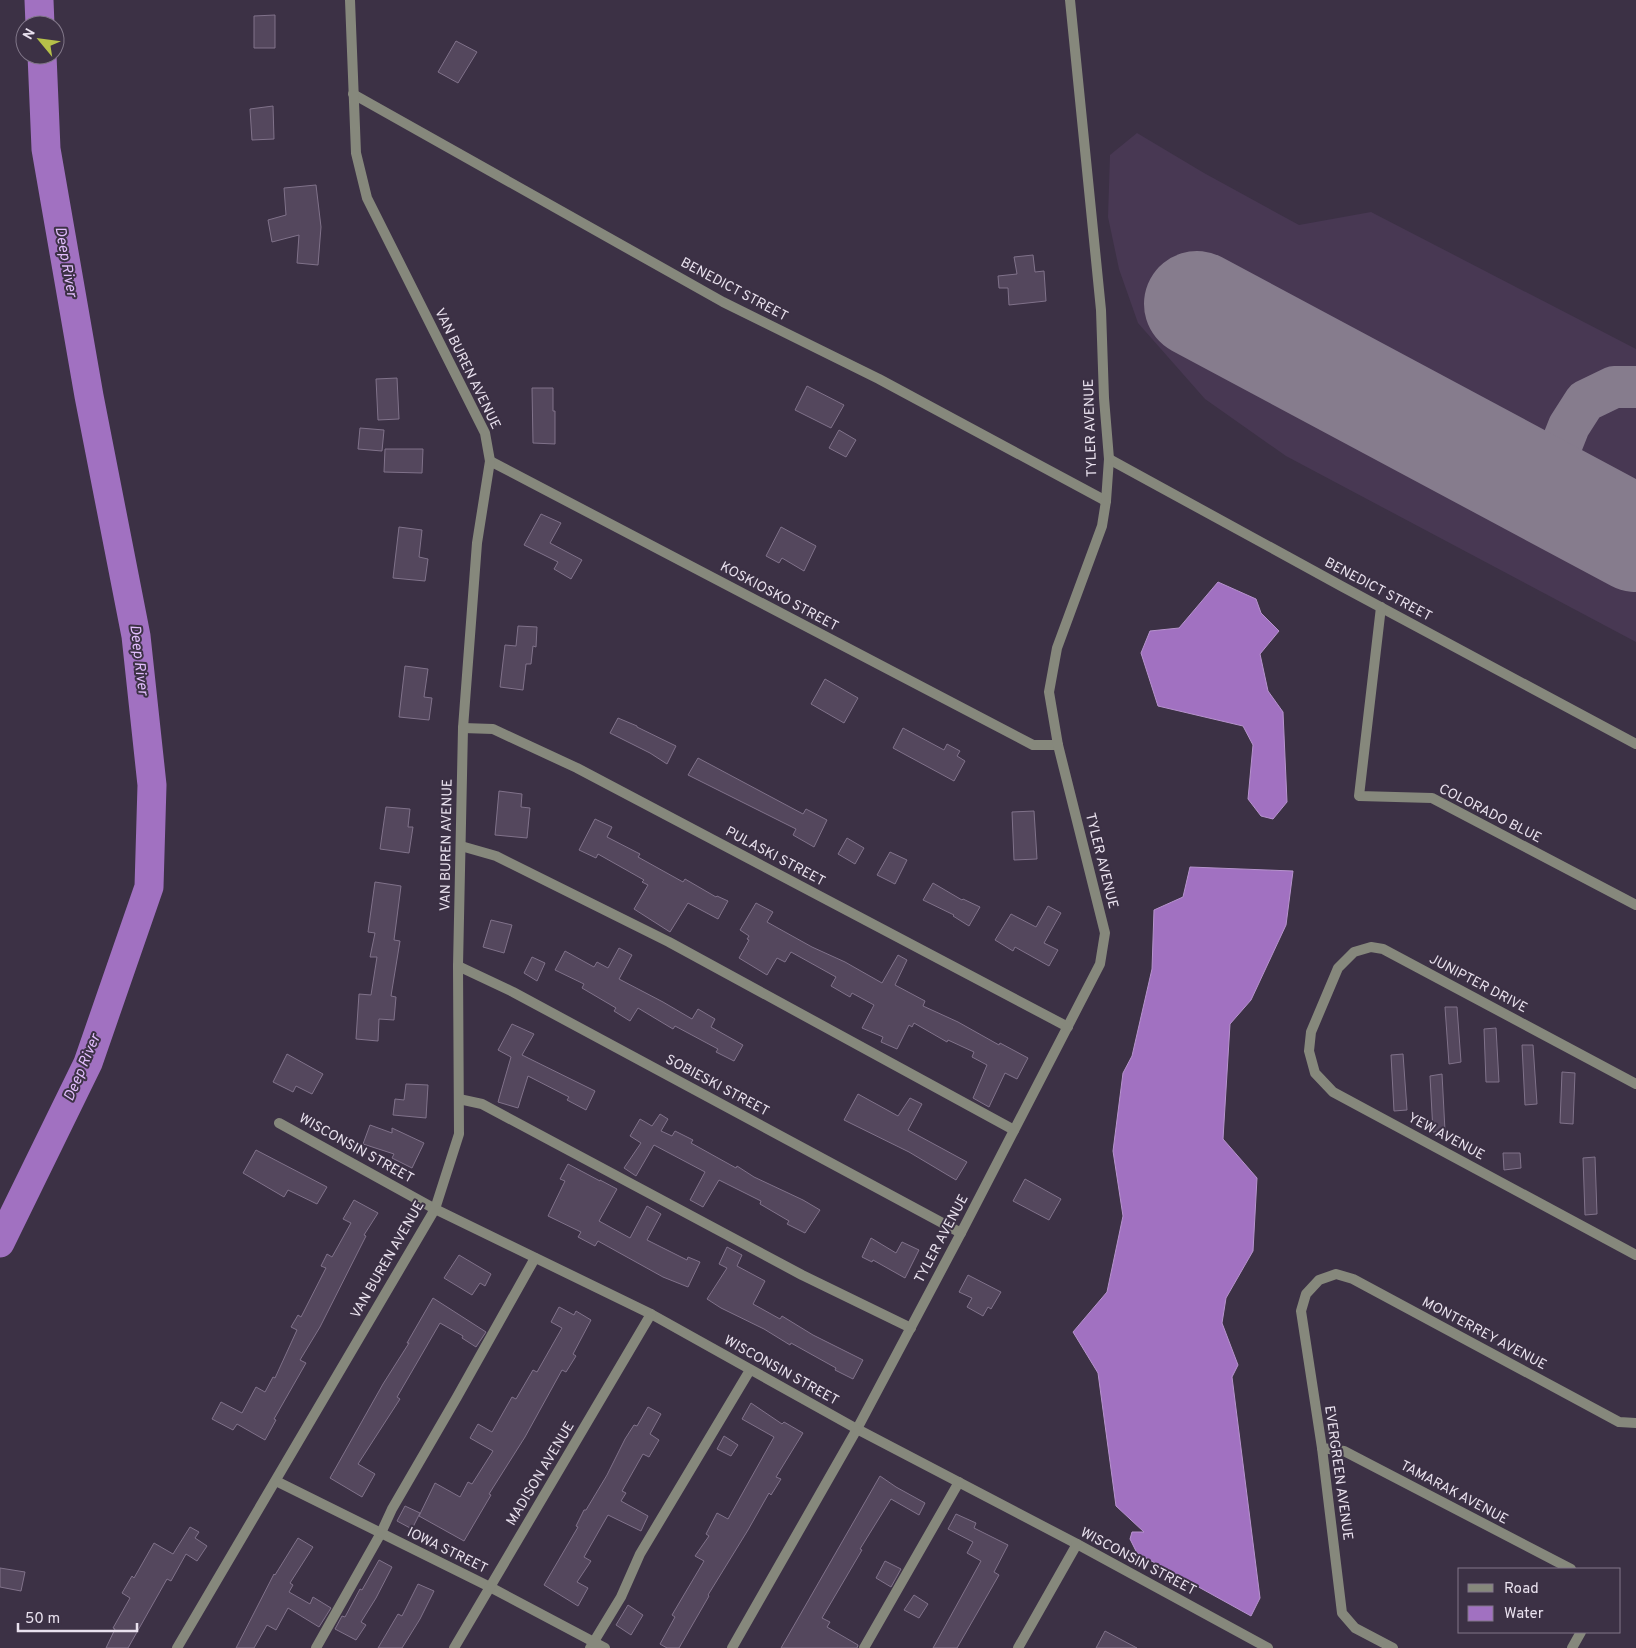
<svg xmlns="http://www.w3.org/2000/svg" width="1636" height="1648" viewBox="0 0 1636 1648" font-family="Overpass,sans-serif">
  <rect width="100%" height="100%" fill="#3c3145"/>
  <polygon fill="#483853" points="1137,133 1204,173 1299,225 1371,212 1636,349 1636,642 1286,456 1205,399 1138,323 1119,269 1108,217 1110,155"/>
  <g fill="#a171c1" stroke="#b793ce">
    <polygon points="1218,582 1256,599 1261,613 1279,631 1260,654 1268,691 1283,712 1287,802 1273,819 1261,816 1248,799 1253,745 1243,726 1158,706 1141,653 1150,631 1179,628"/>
    <polygon points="1190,867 1293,871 1286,925 1251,1000 1230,1024 1223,1139 1257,1178 1253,1251 1226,1298 1222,1323 1238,1365 1232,1377 1260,1598 1251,1616 1137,1553 1130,1539 1132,1532 1144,1532 1116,1506 1098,1373 1073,1332 1107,1292 1123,1216 1113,1151 1123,1073 1132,1056 1152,969 1154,910 1183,897"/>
  </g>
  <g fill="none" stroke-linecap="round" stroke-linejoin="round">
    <g stroke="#a171c1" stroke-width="29">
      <polyline points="39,0 40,25"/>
      <polyline points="0,1243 88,1063 149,887 152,785 136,636 89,396 46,149 42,55"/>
    </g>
    <polyline stroke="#867c8d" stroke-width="42" points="1544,489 1569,426 1585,401 1614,387 1636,387"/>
    <polyline stroke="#867c8d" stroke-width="106" points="1197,304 1636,539"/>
  </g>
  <g fill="#54475d" stroke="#80728a">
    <polygon points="275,15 275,48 254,48 254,16"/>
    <polygon points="456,41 477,52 458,83 438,72"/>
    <polygon points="273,106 274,139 252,140 250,109"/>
    <polygon points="316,185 321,227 318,265 297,263 299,235 272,242 268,220 286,215 284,188"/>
    <polygon points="1033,255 1035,272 1044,271 1046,301 1009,305 1008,288 999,288 998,276 1017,274 1014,257"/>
    <polygon points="397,378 399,419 378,420 376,379"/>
    <polygon points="807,386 844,405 831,428 795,410"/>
    <polygon points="532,388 553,388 553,411 555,411 555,444 533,443"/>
    <polygon points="360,428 384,430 382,451 358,449"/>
    <polygon points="839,430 856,440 846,457 829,448"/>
    <polygon points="385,449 423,449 422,473 384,472"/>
    <polygon points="541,514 561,523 550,543 582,560 571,579 554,569 558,562 524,545"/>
    <polygon points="399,527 422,530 419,557 428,559 425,581 393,578"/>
    <polygon points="781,527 816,546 804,571 782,558 779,563 766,556"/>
    <polygon points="518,626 537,627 536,647 533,646 531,664 526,664 523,690 500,687 505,645 516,646"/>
    <polygon points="405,666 428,669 424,697 432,698 429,720 399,717"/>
    <polygon points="825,679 858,698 844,723 811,704"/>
    <polygon points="618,718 637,726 637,727 676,746 667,764 650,753 610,733"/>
    <polygon points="903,728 944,750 947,744 960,751 957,756 965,761 954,781 893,748"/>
    <polygon points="698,758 803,814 806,809 827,820 814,847 793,835 796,829 688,775"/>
    <polygon points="499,791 522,794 521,807 530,808 527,838 495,835"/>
    <polygon points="386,807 410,809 408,827 413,827 409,853 380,849"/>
    <polygon points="1034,811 1037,859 1014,860 1012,812"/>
    <polygon points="595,819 612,827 607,837 640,854 638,857 683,882 685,879 716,897 717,896 728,901 718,919 688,903 670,932 634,909 648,885 642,882 644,880 598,854 596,858 579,850"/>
    <polygon points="847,838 864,848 855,864 838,854"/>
    <polygon points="890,852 907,860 895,884 877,875"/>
    <polygon points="375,882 401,886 394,940 400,941 391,996 396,997 394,1020 379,1019 378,1041 356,1039 359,994 371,995 377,957 370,957 375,933 368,932"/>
    <polygon points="933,883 962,900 963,899 980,907 969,926 953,916 954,915 923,900"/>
    <polygon points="756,903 773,912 767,922 812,947 845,962 882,983 898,955 907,960 895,985 925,1001 923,1006 958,1022 999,1045 1000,1043 1028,1058 1017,1079 1005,1073 989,1107 973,1098 987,1065 972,1057 974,1052 948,1040 947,1042 914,1023 912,1027 909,1025 897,1049 881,1042 883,1037 862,1028 874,1005 852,993 850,997 831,986 836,977 791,952 785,962 777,958 767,975 739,958 749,940 747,939 749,936 740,930"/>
    <polygon points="1048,906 1061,913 1044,943 1058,950 1049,966 1015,947 1013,951 995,940 1011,914 1036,927"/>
    <polygon points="491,920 512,925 504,953 483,947"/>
    <polygon points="619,948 632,955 619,979 663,1002 692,1019 698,1009 715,1019 711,1027 743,1045 734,1061 716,1052 718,1049 675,1026 673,1029 638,1008 630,1021 614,1011 616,1008 582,988 584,984 555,970 565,951 594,967 597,962 608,968"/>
    <polygon points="532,957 545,963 537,981 524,973"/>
    <polygon points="1445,1007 1457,1007 1461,1062 1449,1064"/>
    <polygon points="512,1024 534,1034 522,1055 595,1091 586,1110 567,1100 569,1097 528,1076 518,1108 498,1102 511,1057 498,1050"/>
    <polygon points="1496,1028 1499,1082 1486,1082 1484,1029"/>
    <polygon points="1522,1045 1533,1045 1537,1104 1525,1105"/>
    <polygon points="287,1054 323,1074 312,1094 296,1086 293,1092 273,1082"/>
    <polygon points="1403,1054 1407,1110 1394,1111 1391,1055"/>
    <polygon points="1562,1072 1575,1073 1573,1124 1560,1123"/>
    <polygon points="1442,1074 1445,1131 1433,1132 1430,1076"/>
    <polygon points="406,1084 428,1085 426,1118 393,1115 395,1099 404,1100"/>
    <polygon points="858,1094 898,1116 910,1098 922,1104 908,1130 967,1162 956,1180 909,1152 844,1120"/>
    <polygon points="660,1114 668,1119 661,1131 672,1136 675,1131 693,1140 691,1143 736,1168 737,1166 754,1177 803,1200 820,1210 805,1233 787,1224 789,1221 760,1204 761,1201 719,1180 703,1207 690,1200 705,1172 654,1145 636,1176 624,1168 641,1143 630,1136 640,1119 652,1126"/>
    <polygon points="370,1125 392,1133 392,1128 424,1143 412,1168 392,1158 394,1154 363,1144"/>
    <polygon points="256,1150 327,1187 317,1204 288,1190 284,1197 243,1173"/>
    <polygon points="1503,1153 1520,1153 1521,1168 1504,1170"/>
    <polygon points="1595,1157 1597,1214 1585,1215 1583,1158"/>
    <polygon points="568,1164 600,1181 600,1180 617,1189 599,1221 630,1238 647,1206 661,1214 647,1240 687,1260 688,1257 700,1262 688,1287 663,1277 598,1241 595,1246 578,1237 581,1232 548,1216 565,1181 560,1179"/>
    <polygon points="1025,1179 1061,1199 1049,1220 1013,1201"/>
    <polygon points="354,1200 378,1213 364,1235 366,1236 320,1327 300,1360 306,1363 274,1419 276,1420 265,1440 237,1424 233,1430 212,1419 221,1402 242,1413 256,1387 265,1392 273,1377 275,1378 297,1330 291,1327 298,1315 301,1317 326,1268 321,1266 327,1254 332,1257 351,1223 343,1219"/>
    <polygon points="871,1238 896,1253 902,1242 919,1250 905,1278 873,1260 872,1262 862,1257"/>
    <polygon points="727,1247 742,1255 737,1266 765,1281 753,1304 780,1319 782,1316 813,1335 863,1360 853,1379 835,1370 836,1368 791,1343 790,1345 764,1329 721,1308 707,1299 727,1268 719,1264"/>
    <polygon points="459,1255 491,1274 485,1286 480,1283 472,1295 444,1278"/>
    <polygon points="968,1275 1001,1292 991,1309 988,1307 983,1316 967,1307 972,1298 959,1292"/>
    <polygon points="433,1298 486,1332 476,1347 462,1338 463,1336 440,1323 397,1397 400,1399 358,1464 375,1474 362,1497 330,1478 383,1384 409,1343 407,1343"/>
    <polygon points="559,1307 574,1315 576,1311 591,1320 573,1354 576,1356 566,1372 562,1370 525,1437 489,1494 491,1495 464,1541 419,1516 435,1483 460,1497 468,1482 472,1484 493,1451 470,1438 478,1424 492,1432 512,1397 516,1399 533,1370 537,1372 562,1328 551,1322"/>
    <polygon points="751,1403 782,1424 784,1422 803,1433 776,1477 781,1479 771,1495 769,1493 748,1530 708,1595 709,1596 679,1648 667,1648 660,1644 675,1617 672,1615 704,1561 695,1556 709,1536 706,1534 717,1513 728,1519 774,1437 742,1419"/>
    <polygon points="648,1407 661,1414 650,1434 659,1440 649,1457 643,1454 622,1491 626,1493 621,1501 648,1516 641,1531 608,1515 584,1557 591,1561 577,1582 588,1588 578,1606 544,1585 578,1527 576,1526 584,1510 586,1510 607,1475 625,1439 634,1425 637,1426"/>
    <polygon points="724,1436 738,1445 731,1456 717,1449"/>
    <polygon points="880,1476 896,1487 925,1503 919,1515 891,1499 860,1549 862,1550 822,1618 830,1622 827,1627 858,1645 857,1648 781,1648"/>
    <polygon points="405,1506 420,1513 412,1529 397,1521"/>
    <polygon points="956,1514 976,1523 974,1528 1008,1545 994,1572 999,1575 957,1648 933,1648 981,1561 967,1553 973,1542 948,1529"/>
    <polygon points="190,1527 199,1532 195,1538 207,1546 197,1561 186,1554 171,1581 167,1579 128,1648 106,1648 115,1629 113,1628 130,1598 122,1593 132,1576 134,1578 154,1543 173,1554"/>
    <polygon points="298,1538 313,1547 290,1583 293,1585 289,1592 310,1604 313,1597 331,1608 319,1627 288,1608 276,1630 267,1625 254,1648 236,1648 274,1574 275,1575"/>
    <polygon points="379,1560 392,1567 376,1598 361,1622 366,1625 356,1640 335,1629 342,1616 345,1617 360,1589 362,1590"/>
    <polygon points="885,1561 901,1569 891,1587 876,1578"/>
    <polygon points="0,1568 25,1572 21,1591 0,1587"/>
    <polygon points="418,1584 434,1591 420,1619 402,1648 378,1648 398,1614 402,1616"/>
    <polygon points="914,1595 928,1604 919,1618 904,1610"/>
    <polygon points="628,1605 643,1615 631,1635 616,1625"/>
    <polygon points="1105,1631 1137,1648 1096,1648"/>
  </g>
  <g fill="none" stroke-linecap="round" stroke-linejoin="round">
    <g stroke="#86887c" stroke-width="10">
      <polyline points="461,846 496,856 669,942 1014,1130"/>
      <polyline points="459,1099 482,1104 802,1275 911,1328"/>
      <polyline points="316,1648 381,1533 392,1509 457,1397 535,1258"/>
      <polyline points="590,1648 621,1597 640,1554 750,1370"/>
      <polyline points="864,1648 959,1482"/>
    </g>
    <g stroke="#86887c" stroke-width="10">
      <polyline points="353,94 723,302 879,379 1106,501"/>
      <polyline points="1109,459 1343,587 1636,744"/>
      <polyline points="490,461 1033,745 1058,745"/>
      <polyline points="1381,607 1359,796 1432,798 1636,905"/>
      <polyline points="463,728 493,729 577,768 1068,1027"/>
      <polyline points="458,966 513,992 961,1233"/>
      <polyline points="1636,1084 1383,949 1371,947 1354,952 1338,968 1311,1032 1309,1051 1315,1073 1333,1092 1636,1255"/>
      <polyline points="279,1123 435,1209 651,1314 857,1429 1077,1544 1268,1648"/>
      <polyline points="1322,1448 1344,1451 1571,1569"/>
      <polyline points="276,1481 490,1587 605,1648"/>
      <polyline points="177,1648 435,1209 459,1134 458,966 463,728 477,543 490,461 485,433 367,198 356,153 350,0"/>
      <polyline points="454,1648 651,1314"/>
      <polyline points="732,1648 857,1429 961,1233 1100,964 1105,933 1058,745 1049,692 1057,648 1102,526 1106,501 1109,459 1104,398 1101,310 1070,0"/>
      <polyline points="1018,1648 1077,1544"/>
      <polyline points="1393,1648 1355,1628 1342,1613 1322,1448 1301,1311 1306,1294 1319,1280 1336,1274 1353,1279 1619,1422 1636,1423"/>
      <polyline points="1572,1648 1581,1632"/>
    </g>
  </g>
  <g text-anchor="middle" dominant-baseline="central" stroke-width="4" stroke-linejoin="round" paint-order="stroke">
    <g font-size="14" fill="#e9e1ee" stroke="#3c3145">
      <text transform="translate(734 290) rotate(28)">BENEDICT STREET</text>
      <text transform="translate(467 369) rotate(64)">VAN BUREN AVENUE</text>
      <text transform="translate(1091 428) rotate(-92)">TYLER AVENUE</text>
      <text transform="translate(1378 590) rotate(28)">BENEDICT STREET</text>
      <text transform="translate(779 597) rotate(28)">KOSKIOSKO STREET</text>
      <text transform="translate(1490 814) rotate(27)">COLORADO BLUE</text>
      <text transform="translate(447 845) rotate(-89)">VAN BUREN AVENUE</text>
      <text transform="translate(775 857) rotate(28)">PULASKI STREET</text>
      <text transform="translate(1101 861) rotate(76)">TYLER AVENUE</text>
      <text transform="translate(1478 984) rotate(28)">JUNIPTER DRIVE</text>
      <text transform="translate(717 1086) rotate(28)">SOBIESKI STREET</text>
      <text transform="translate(1446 1137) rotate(28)">YEW AVENUE</text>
      <text transform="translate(356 1149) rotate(29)">WISCONSIN STREET</text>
      <text transform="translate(942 1239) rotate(-62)">TYLER AVENUE</text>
      <text transform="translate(388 1260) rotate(-60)">VAN BUREN AVENUE</text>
      <text transform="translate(1484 1334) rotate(28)">MONTERREY AVENUE</text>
      <text transform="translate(781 1371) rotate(29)">WISCONSIN STREET</text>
      <text transform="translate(1338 1473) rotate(82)">EVERGREEN AVENUE</text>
      <text transform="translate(541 1474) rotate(-59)">MADISON AVENUE</text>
      <text transform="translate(1454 1493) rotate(28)">TAMARAK AVENUE</text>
      <text transform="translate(447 1551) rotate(26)">IOWA STREET</text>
      <text transform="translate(1138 1562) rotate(28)">WISCONSIN STREET</text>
    </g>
    <g font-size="15" font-style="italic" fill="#e1bdfc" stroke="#3c3145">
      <text transform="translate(65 262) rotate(80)">Deep River</text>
      <text transform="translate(138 660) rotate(83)">Deep River</text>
      <text transform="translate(83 1068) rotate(-67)">Deep River</text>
    </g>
  </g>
  <rect x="1458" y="1568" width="162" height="65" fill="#3c3145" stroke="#817789"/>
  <rect x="1468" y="1584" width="25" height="8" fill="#86887c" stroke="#817789"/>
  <text x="1504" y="1593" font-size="15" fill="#e9e1ee">Road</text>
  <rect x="1468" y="1606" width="25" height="15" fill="#a171c1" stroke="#817789"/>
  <text x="1504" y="1618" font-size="15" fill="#e9e1ee">Water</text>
  <g transform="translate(40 40) rotate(299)"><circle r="24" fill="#3c3145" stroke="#817789"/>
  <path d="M0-4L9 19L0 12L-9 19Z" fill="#b6c149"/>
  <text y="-8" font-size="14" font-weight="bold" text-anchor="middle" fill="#e9e1ee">N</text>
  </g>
  <path d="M18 1623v8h119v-8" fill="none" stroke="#e9e1ee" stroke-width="2.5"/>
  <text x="25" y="1623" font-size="15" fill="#e9e1ee" stroke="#3c3145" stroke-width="4" paint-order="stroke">50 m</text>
</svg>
